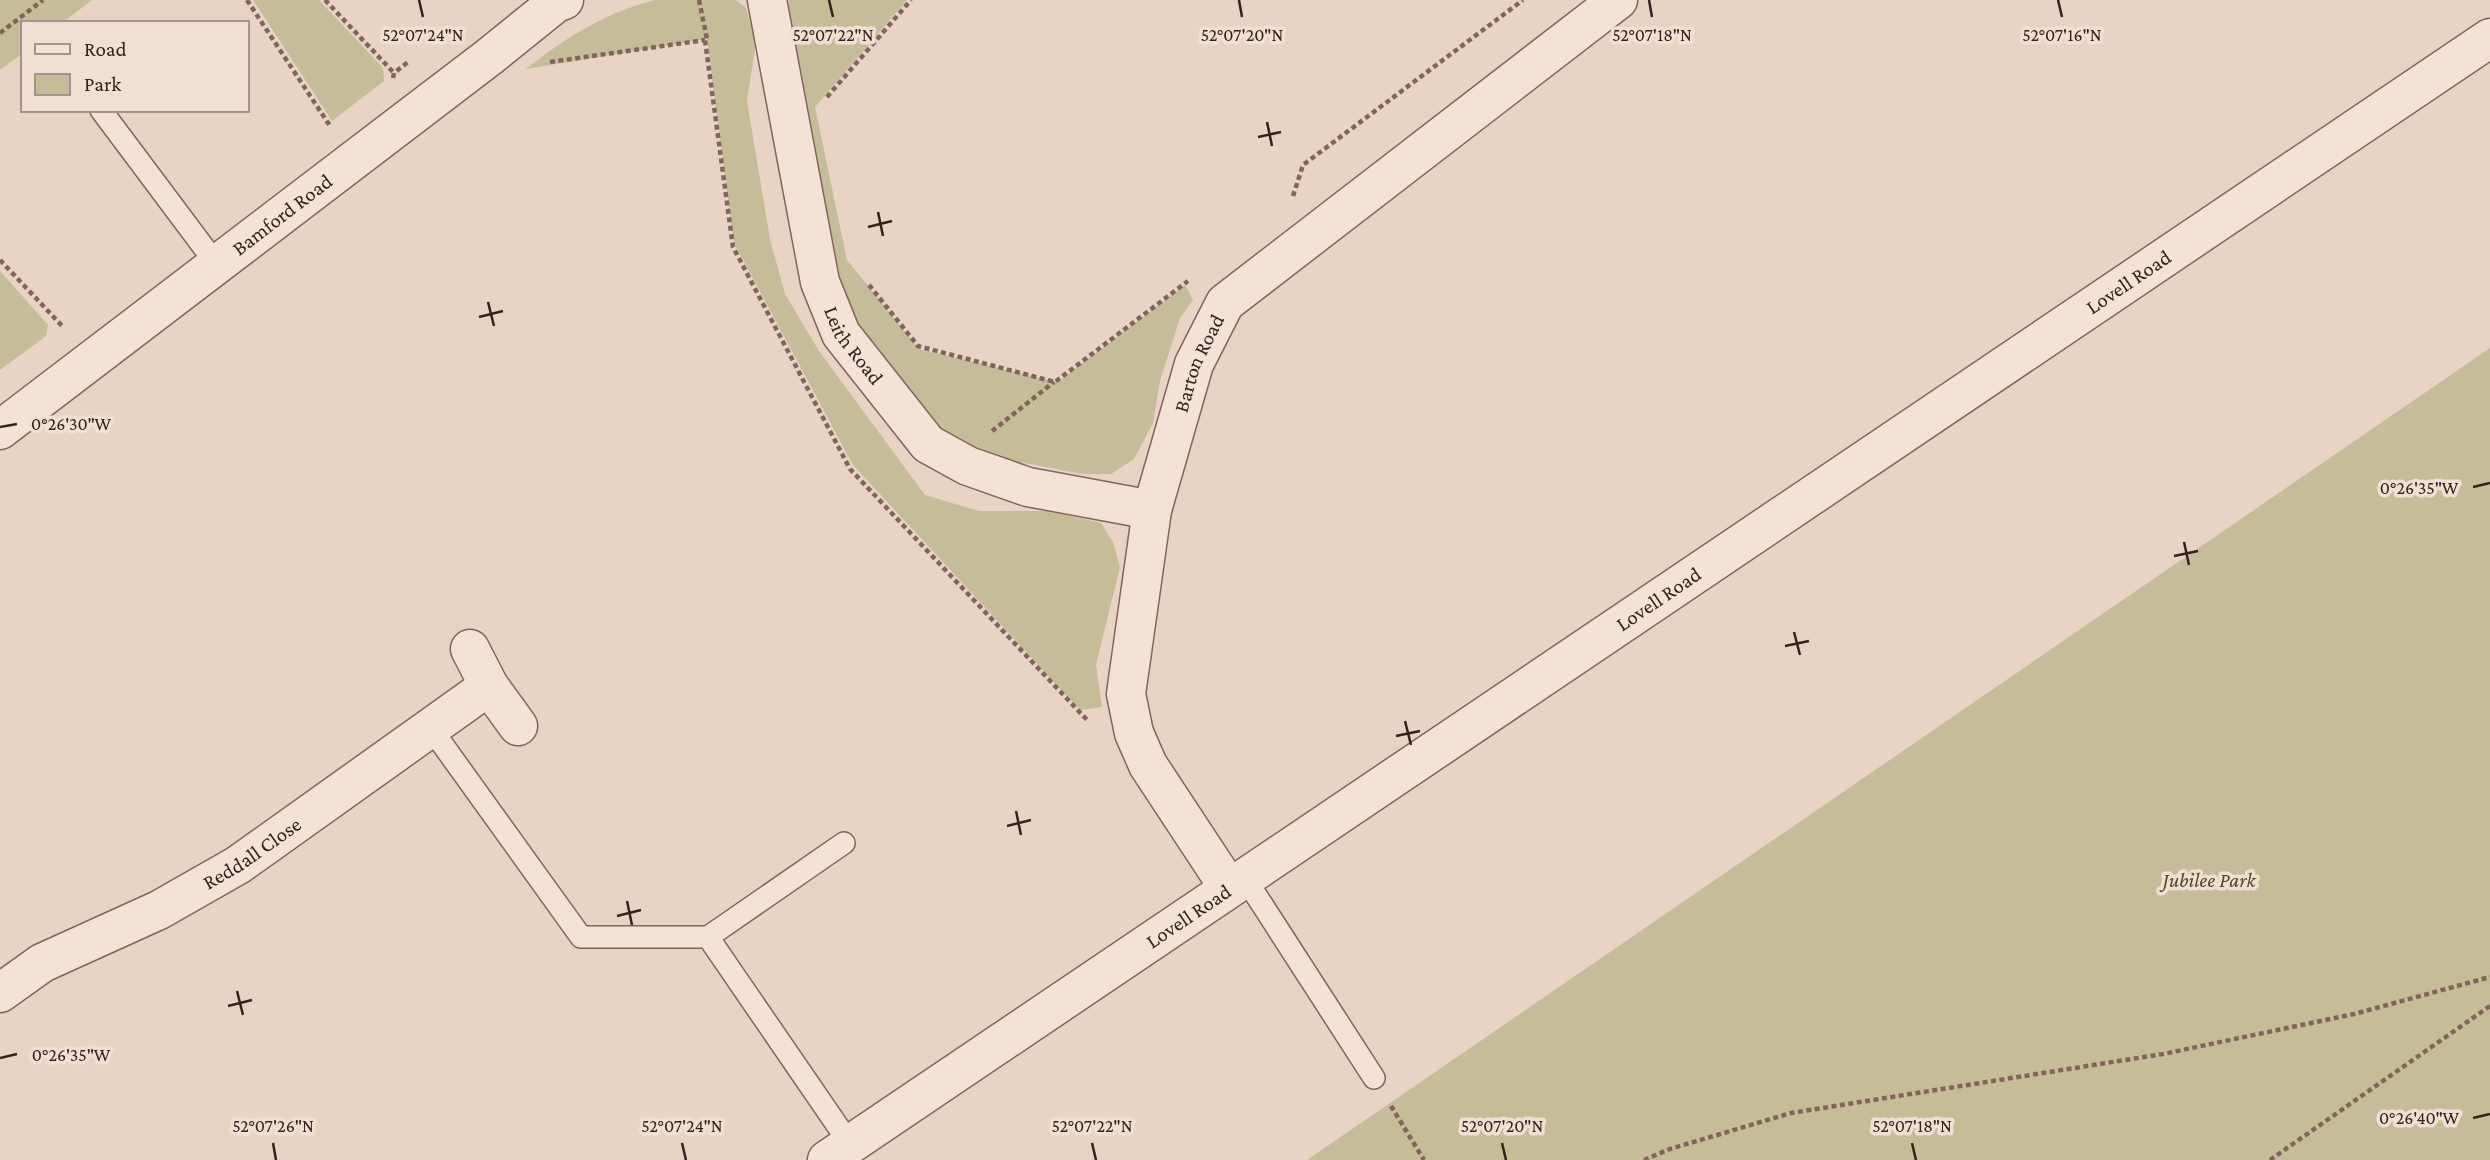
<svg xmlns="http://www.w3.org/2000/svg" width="2490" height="1160" viewBox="0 0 2490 1160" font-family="'Crimson Pro',serif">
  <rect width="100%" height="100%" fill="#e8d3c5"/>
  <g fill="#c5bd9a">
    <polygon points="0,0 92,0 62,23 23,23 23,53 0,70"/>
    <polygon points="253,0 319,0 383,68 384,81 332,121"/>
    <path d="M 655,0 L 736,0 L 746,8 L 756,42 L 747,101 L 770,239 L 785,294 L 819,351 L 925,495 L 979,511 L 1047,511 L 1101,523 L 1113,542 L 1120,567 L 1096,665 L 1102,707 L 1080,710 L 853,465 L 734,243 L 707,39 L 526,69 C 565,38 606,12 655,0 Z"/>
    <polygon points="789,0 907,0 815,107 847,260 919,349 1058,382 1185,285 1193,300 1180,318 1160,381 1153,423 1134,459 1111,474 1082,474 981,455 940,433 846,309 833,276 789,23"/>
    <polygon points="0,271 48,325 46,336 0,370"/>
    <polygon points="2490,348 2490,1160 1307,1160"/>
  </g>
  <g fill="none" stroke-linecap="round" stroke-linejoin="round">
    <defs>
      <g id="service">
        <polyline points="101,110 217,265"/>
        <polyline points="430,727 581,937 708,937 844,843"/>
        <polyline points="1245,878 1374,1078"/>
        <polyline points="708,937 850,1144"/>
      </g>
      <g id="minor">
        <path id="s1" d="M 767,0 L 820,282 L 841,334 L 928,444 L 968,466 L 1028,487 L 1152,510"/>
        <path id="s2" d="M 0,430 L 489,57 L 556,3 L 564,0"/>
        <polyline points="470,649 489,686 518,726"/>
        <path id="s3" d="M 1229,888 L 1148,765 L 1134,733 L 1126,694 L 1152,510 L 1194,364 L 1225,303 L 1618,0"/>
        <path id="s4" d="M 0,993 L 42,963 L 159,910 L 238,865 L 489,686"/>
        <path id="s5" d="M 827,1160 L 2490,38"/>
      </g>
    </defs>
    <use href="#service" stroke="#81655d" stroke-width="24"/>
    <use href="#minor" stroke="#81655d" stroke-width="41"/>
    <g stroke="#81655d" stroke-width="4.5" stroke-dasharray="5 3.5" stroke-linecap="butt">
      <polyline points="247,0 330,126"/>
      <polyline points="325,0 394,73"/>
      <polyline points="699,0 707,39 705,40 733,247 850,469 1089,722"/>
      <polyline points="0,33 43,0"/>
      <polyline points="550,62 705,40"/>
      <polyline points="393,78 394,73 408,62"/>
      <polyline points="827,97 911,0"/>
      <polyline points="1293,196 1303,165 1523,0"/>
      <polyline points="0,260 64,328"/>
      <polyline points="869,285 918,346 1055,382 1188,281"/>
      <polyline points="992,431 1054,382"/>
      <polyline points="1391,1106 1424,1160"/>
      <polyline points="1644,1160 1670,1149 1791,1113 2163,1054 2354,1014 2490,977"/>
      <polyline points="2270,1160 2490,1006"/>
    </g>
    <use href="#service" stroke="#f4e2d7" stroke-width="21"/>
    <use href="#minor" stroke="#f4e2d7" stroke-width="38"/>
  </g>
  <path fill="none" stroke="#33231f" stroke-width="2.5" d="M 419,0 L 423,17M 829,0 L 833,17M 1239,0 L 1242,17M 1649,0 L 1652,17M 2058,0 L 2062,17M 1267,122 L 1272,146M 1258,137 L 1281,132M 878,212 L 883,236M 868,227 L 892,221M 488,302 L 494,326M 479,317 L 503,311M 0,427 L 17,424M 2473,487 L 2490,483M 2184,542 L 2189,565M 2174,556 L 2198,551M 1794,632 L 1800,655M 1785,646 L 1809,641M 1405,721 L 1411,745M 1396,736 L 1420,731M 1016,811 L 1021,835M 1007,826 L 1031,820M 627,901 L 632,925M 617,916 L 641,910M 237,991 L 243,1015M 228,1006 L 252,1000M 0,1058 L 17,1054M 2473,1118 L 2490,1114M 273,1143 L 276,1160M 682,1143 L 686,1160M 1092,1143 L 1096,1160M 1502,1143 L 1506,1160M 1912,1143 L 1916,1160"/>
  <g text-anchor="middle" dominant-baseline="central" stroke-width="7" stroke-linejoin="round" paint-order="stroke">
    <g font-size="21" fill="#33231f" stroke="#f1dfd3">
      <text stroke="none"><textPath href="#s2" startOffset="355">Bamford Road</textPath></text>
      <text stroke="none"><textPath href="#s5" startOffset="1570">Lovell Road</textPath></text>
      <text stroke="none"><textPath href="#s1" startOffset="359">Leith Road</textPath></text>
      <text stroke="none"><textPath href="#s3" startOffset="562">Barton Road</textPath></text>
      <text stroke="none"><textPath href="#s5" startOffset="1003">Lovell Road</textPath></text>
      <text stroke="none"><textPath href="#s4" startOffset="289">Reddall Close</textPath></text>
      <text stroke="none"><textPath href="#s5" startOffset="436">Lovell Road</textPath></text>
    </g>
    <g font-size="21" font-style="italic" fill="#4d4b28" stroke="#f1dfd3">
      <text x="2209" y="880">Jubilee Park</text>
    </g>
  </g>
  <g font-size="18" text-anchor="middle" fill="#33231f" stroke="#f1dfd3" stroke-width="7" stroke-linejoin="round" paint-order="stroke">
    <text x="423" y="41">52°07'24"N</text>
    <text x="833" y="41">52°07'22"N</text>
    <text x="1242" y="41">52°07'20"N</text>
    <text x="1652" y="41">52°07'18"N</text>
    <text x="2062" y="41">52°07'16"N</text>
    <text x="71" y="430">0°26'30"W</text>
    <text x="2419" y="494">0°26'35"W</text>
    <text x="71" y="1061">0°26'35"W</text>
    <text x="2419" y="1124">0°26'40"W</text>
    <text x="273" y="1132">52°07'26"N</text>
    <text x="682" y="1132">52°07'24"N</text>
    <text x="1092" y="1132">52°07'22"N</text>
    <text x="1502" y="1132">52°07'20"N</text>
    <text x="1912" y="1132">52°07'18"N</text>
  </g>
  <rect x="21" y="21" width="228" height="91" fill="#f1dfd3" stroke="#a5948b" stroke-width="2"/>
  <rect x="35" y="44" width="35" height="10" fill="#f4e2d7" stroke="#a5948b" stroke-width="2"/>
  <text x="84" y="56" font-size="21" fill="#33231f">Road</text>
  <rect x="35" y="74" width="35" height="21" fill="#c5bd9a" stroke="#a5948b" stroke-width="2"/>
  <text x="84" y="91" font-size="21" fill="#33231f">Park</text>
</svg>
